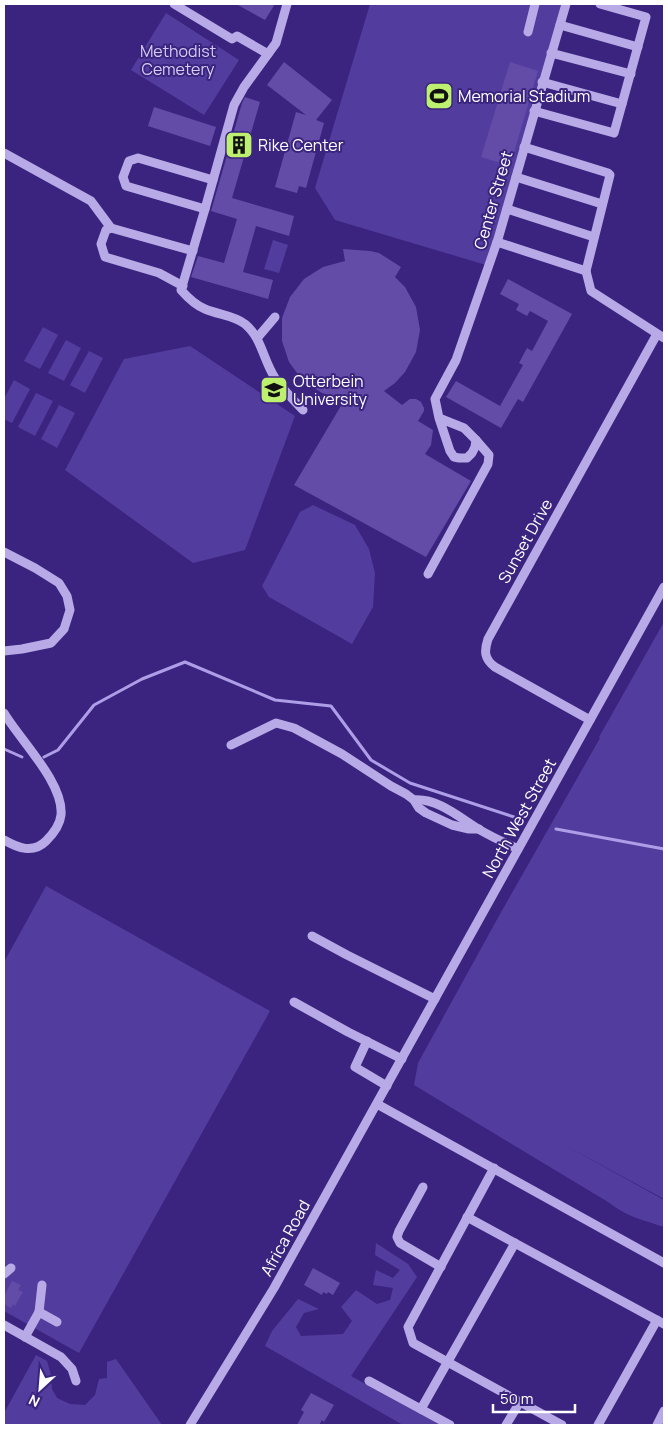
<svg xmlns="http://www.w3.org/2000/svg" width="668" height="1429" viewBox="0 0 668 1429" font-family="Manrope,sans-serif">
  <rect width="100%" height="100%" fill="#3b247f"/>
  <g fill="#523c9e">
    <polygon points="370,4 564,4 486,265 335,220 315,188"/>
    <polygon points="166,13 239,60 204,115 131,70"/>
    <polygon points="273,240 288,245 279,273 264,269"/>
    <polygon points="43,327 58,335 40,369 24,361"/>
    <polygon points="66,340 81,348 64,381 48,373"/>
    <polygon points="190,346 295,416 245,550 193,563 65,470 124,359"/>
    <polygon points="89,351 103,358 85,393 70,385"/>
    <polygon points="14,380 30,389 12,423 4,419 4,399"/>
    <polygon points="36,393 53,401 35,436 18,427"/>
    <polygon points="59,405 75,413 57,448 41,439"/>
    <polygon points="313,505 355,525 369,549 375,573 373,607 352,644 269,597 262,586 300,512"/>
    <path d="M 664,622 L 664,1199 L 563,1144 L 664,1200 L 664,1227 C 643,1220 625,1216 608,1202 L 414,1085 L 418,1063 L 500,914 L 600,738 L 599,737 Z"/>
    <polygon points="46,886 270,1011 79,1353 4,1311 4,962"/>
    <polygon points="376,1243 408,1264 417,1277 351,1376 440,1425 403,1425 265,1346 272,1331 298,1299 319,1309 304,1313 296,1327 301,1336 343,1334 352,1321 341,1307 356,1290 377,1304 390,1300 393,1288 373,1285 376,1270 393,1278 400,1270 375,1255"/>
    <polygon points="36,1355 47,1361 51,1375 52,1389 57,1398 70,1404 85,1405 95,1395 99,1379 107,1378 107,1362 116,1359 162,1425 4,1425 4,1413"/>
  </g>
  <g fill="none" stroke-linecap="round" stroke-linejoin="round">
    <g stroke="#ae9ee7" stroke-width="3">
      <polyline points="4,749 22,757"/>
      <polyline points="44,757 58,750 94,705 142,679 185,662 275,700 331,706 371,760 410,783 514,817"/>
      <polyline points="556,829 664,849"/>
    </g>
  </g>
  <g fill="#624ca7">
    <polygon points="236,4 275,4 265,20"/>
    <polygon points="284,62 332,100 316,120 324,123 306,188 299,186 297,193 275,187 296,112 306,115 267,85"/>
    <polygon points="510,62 538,71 510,166 481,157"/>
    <polygon points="245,97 260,102 232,198 294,216 289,236 256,226 243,272 273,280 268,299 191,277 198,256 224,263 237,219 211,211 242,103"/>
    <polygon points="154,107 216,127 210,146 148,126"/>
    <polygon points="343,249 370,251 379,253 401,267 395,277 405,287 416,307 420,330 416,352 405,372 395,383 384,391 402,405 410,399 416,399 421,402 424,408 424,411 418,421 433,430 431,445 425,454 471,481 426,557 294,485 345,399 322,393 303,381 289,362 282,341 282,318 290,297 304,279 323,267 345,261"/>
    <polygon points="508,279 572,314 523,402 518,399 501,428 446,397 456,381 500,406 523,365 519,363 527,348 532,351 548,321 530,311 527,316 516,310 519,304 500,294"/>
    <polygon points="313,1268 340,1283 333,1295 328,1292 327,1294 323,1292 322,1295 304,1285"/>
    <polygon points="12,1281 21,1285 18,1290 23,1292 15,1306 13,1304 11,1308 4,1304 4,1296"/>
    <polygon points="311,1393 334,1405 324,1422 322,1420 319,1425 297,1425 304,1412 301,1410"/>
  </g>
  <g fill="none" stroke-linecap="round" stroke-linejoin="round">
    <g stroke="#b8aae6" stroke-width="9">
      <polyline points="174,4 232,39 237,36 268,54"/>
      <path d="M 287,4 L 276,43 L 244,87 L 234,105 L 205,209 L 181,290 C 188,298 195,305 205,309 C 219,315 233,315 245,324 C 262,338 263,360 275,378 C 283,390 293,399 303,410"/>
      <polyline points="560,25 638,47"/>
      <polyline points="528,32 535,4"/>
      <polyline points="551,53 631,74"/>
      <polyline points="542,82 622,104"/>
      <polyline points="534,111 614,133 646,17 600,4"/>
      <polyline points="524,147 608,173 610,175 586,271 591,291 664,338"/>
      <polyline points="4,153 91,201 111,228 106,230 101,244 105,257 159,273 183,286"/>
      <polyline points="516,177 602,204"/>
      <polyline points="205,209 126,186 123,177 129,161 138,158 213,180"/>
      <polyline points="507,209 594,237"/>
      <polyline points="111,228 193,251"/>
      <polyline points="497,242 586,271"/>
      <polyline points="258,337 275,317"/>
      <polyline points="439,418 464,428 476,440 475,447 472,453 467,458 459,458 454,457 450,451 439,418 435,399 456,360 498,239 566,4"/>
      <polyline points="4,552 35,568 59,583 67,596 70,610 64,629 51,643 22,649 4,651"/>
      <polyline points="428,574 488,464 489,455 476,440"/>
      <path d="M 4,713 C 20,740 64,783 61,815 C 60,825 53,834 46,841 C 33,854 18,848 4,840"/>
      <path d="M 590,720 L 495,667 C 484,659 484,651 488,639 L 657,334"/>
      <polyline points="231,745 276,723 294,728 342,754 391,786 406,794 414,800 419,808 426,813 452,825 469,829 479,829"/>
      <path d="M 414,800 C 438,798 460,818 480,830 C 492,837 505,843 518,849"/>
      <polyline points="312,936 347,955 435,999"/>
      <polyline points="294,1002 348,1032 402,1059"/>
      <polyline points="367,1041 355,1067 387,1086"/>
      <polyline points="377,1104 664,1263"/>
      <polyline points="494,1168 408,1327 413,1343 562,1425"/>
      <polyline points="423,1187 399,1231 397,1237 400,1243 441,1267"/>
      <polyline points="467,1217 664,1324"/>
      <polyline points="4,1274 11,1268"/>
      <polyline points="39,1312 42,1285"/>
      <polyline points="4,1325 61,1357 72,1369 76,1381"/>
      <polyline points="25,1337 39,1312 57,1322"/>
      <polyline points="369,1381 450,1425"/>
      <polyline points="421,1409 515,1243"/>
      <polyline points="190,1425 274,1288 664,587"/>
      <polyline points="506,1425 520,1402"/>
      <polyline points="598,1425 657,1320"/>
      <polyline points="657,1425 664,1411"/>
    </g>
  </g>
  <defs>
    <symbol id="stadium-square" viewBox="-11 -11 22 22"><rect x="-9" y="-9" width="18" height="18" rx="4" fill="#bdf06e" stroke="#3b247f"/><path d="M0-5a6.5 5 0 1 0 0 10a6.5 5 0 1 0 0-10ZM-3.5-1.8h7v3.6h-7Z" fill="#111"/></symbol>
    <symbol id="building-square" viewBox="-11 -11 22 22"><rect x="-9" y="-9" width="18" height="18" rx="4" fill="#bdf06e" stroke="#3b247f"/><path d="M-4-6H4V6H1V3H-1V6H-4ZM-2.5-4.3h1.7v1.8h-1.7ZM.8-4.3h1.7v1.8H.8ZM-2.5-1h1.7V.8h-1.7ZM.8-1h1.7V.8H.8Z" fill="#111"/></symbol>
    <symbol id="university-square" viewBox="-11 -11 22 22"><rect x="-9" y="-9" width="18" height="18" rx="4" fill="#bdf06e" stroke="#3b247f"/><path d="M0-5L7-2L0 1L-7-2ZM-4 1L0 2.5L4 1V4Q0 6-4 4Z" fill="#111"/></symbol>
  </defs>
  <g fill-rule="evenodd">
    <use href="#stadium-square" x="423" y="80" width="32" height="32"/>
    <use href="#building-square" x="223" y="129" width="32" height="32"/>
    <use href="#university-square" x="258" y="374" width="32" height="32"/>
  </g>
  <g text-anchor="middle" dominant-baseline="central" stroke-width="4" stroke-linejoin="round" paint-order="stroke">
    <g font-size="16" fill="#d6cdf5" stroke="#3b247f">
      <text x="178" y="51">Methodist<tspan x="178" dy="18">Cemetery</tspan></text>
    </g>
    <g font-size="16" fill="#fff" stroke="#3b247f" text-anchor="start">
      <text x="458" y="96">Memorial Stadium</text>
      <text x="258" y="145">Rike Center</text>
      <text x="293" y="381">Otterbein<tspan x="293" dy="18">University</tspan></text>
    </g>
    <g font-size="16" fill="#fff" stroke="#3b247f">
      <text transform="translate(493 200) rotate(-74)">Center Street</text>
      <text transform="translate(525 541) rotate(-61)">Sunset Drive</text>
      <text transform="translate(519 818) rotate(-61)">North West Street</text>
      <text transform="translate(285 1238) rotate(-61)">Africa Road</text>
    </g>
  </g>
  <rect width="668" height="1429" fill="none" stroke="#ffffff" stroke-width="10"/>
  <g transform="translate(40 1389) rotate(206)" stroke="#3b247f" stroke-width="4" paint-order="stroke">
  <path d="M0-4L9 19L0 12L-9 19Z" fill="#ffffff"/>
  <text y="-8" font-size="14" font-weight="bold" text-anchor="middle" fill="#ffffff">N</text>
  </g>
  <path d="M493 1404v8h82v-8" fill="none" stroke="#ffffff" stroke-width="2.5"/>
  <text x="500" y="1404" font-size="15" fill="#ffffff" stroke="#3b247f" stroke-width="4" paint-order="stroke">50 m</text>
</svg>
